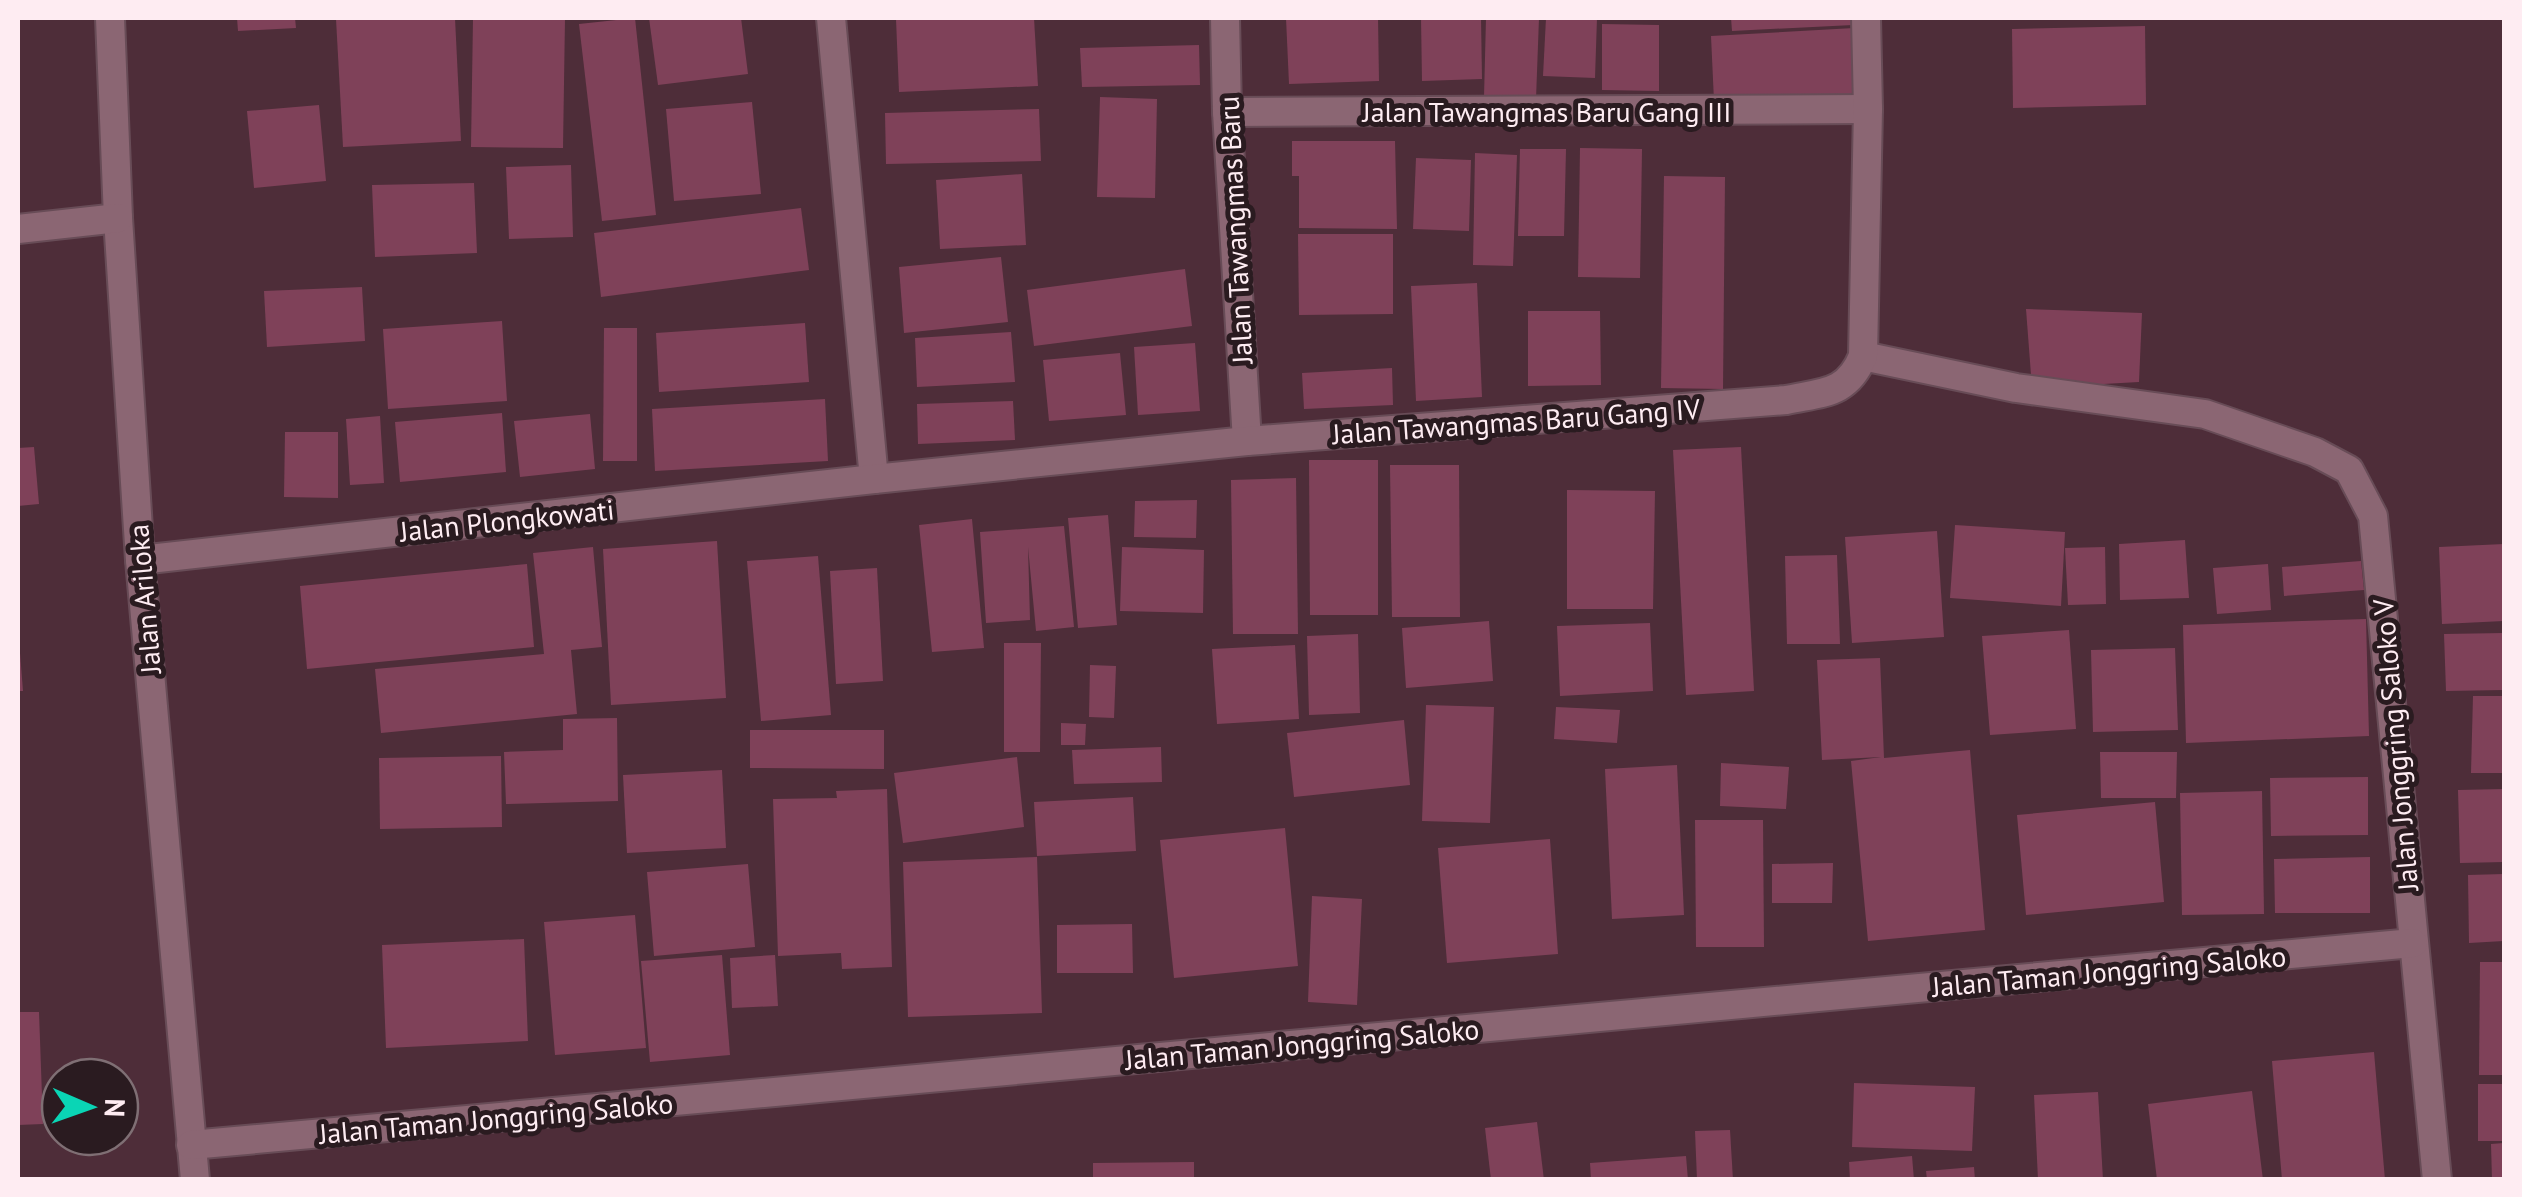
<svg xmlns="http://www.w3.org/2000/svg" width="2522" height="1197" viewBox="0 0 2522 1197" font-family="'PT Sans',sans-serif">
  <rect width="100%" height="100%" fill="#4e2d39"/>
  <g fill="#7f4159">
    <polygon points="237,18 295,18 296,28 238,31"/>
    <polygon points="369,18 455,18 461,141 343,147 336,19"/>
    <polygon points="473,18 565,18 563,148 471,147"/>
    <polygon points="635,18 656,215 602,221 579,24"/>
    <polygon points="649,18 741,18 748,74 658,85"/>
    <polygon points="1034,18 1038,86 899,92 896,19"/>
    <polygon points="1286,18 1378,18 1379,81 1289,84"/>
    <polygon points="1421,18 1481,18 1482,79 1422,81"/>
    <polygon points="1486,18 1539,18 1536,99 1484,97"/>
    <polygon points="1546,18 1597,18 1595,78 1543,76"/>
    <polygon points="1731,18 1852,18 1853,25 1732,31"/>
    <polygon points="1602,24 1659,25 1659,91 1602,90"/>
    <polygon points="2145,26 2146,105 2013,108 2012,29"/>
    <polygon points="1854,28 1857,94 1714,101 1711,36"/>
    <polygon points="1199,45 1200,85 1082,87 1080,48"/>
    <polygon points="1100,97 1157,99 1155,198 1097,197"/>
    <polygon points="752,102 761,194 674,201 666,109"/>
    <polygon points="319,105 326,181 254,188 247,111"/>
    <polygon points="1039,109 1041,161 886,164 885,113"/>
    <polygon points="1292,141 1395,141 1397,229 1299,228 1299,176 1292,176"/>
    <polygon points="1580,148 1642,149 1640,278 1578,277"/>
    <polygon points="1520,149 1566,149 1564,236 1518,236"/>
    <polygon points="1475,153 1517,155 1513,266 1473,265"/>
    <polygon points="1416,158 1471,160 1469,231 1413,229"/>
    <polygon points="571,165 573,237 509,239 506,167"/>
    <polygon points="1022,174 1026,245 940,249 936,180"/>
    <polygon points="1664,176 1725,177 1723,389 1661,388"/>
    <polygon points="474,183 477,253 375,257 372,185"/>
    <polygon points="801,208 809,270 601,297 594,233"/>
    <polygon points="1298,234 1393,234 1393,314 1299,315"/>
    <polygon points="1001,257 1008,322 904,333 899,267"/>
    <polygon points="1185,269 1192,326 1034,346 1027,290"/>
    <polygon points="1477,283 1482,397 1416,401 1411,286"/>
    <polygon points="362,287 365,341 267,347 264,291"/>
    <polygon points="2026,309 2142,313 2139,382 2032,388"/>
    <polygon points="1528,311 1600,311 1601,385 1528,386"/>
    <polygon points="502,321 507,401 388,409 383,329"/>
    <polygon points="805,323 809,382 659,392 656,333"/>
    <polygon points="604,328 637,328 637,461 603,461"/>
    <polygon points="1011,332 1015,382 917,387 915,338"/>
    <polygon points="1195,343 1200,411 1138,415 1134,347"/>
    <polygon points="1120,353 1126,415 1049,421 1043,360"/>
    <polygon points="1392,368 1393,405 1304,409 1302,373"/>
    <polygon points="825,399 828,461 655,471 652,409"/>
    <polygon points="1013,401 1015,440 918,444 917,404"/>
    <polygon points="502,413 506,472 400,482 395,422"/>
    <polygon points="590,414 595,469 520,477 514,421"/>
    <polygon points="380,416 384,483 350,485 346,419"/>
    <polygon points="285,432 338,432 338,498 284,497"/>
    <polygon points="34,447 39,504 18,506 18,448"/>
    <polygon points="1741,447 1754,691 1686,695 1673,450"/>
    <polygon points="1309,460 1378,460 1378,615 1310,615"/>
    <polygon points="1390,465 1459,465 1460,617 1392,617"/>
    <polygon points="1296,478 1298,634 1233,634 1231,480"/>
    <polygon points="1567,490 1655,491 1653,609 1567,609"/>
    <polygon points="1197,500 1196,538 1134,537 1135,501"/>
    <polygon points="1108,515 1117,625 1078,628 1068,518"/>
    <polygon points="972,519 984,648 932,652 919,525"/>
    <polygon points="1955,525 2065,532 2061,606 1950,598"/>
    <polygon points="1064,526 1074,627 1036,631 1028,547 1030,620 986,623 980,532"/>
    <polygon points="1937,531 1944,637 1852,643 1845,537"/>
    <polygon points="2185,540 2189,598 2120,600 2119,544"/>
    <polygon points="717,541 726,698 611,705 603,549"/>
    <polygon points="2504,544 2504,621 2442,624 2439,547"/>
    <polygon points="593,547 602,647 571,650 577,714 381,733 375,669 544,654 533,553"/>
    <polygon points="1122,547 1204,550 1203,613 1120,611"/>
    <polygon points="2105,547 2106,604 2068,605 2065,548"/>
    <polygon points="1837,555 1840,644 1787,644 1785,556"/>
    <polygon points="818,556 831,715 761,721 747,561"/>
    <polygon points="2361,561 2364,590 2284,596 2282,567"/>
    <polygon points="527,564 534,647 307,669 300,586"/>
    <polygon points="2268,564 2271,610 2217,614 2213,568"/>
    <polygon points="877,568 883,681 836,684 830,571"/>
    <polygon points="2366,619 2369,736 2186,743 2183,625"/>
    <polygon points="1489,621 1493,681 1406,688 1402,628"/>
    <polygon points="1650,623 1653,691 1560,696 1557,626"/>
    <polygon points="2069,630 2076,729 1990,735 1982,636"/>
    <polygon points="2504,633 2504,690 2446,691 2444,634"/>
    <polygon points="1358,634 1360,713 1309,715 1307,636"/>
    <polygon points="1004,643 1041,643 1040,752 1004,752"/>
    <polygon points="1295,645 1299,719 1217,724 1212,649"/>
    <polygon points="2175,648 2178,730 2093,732 2091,650"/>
    <polygon points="20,653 23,691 18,691 18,654"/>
    <polygon points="1880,658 1884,758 1970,750 1985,930 1868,941 1851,761 1881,757 1822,760 1817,660"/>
    <polygon points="1090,665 1116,666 1114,718 1089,717"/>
    <polygon points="2473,696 2504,696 2504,773 2471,773"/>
    <polygon points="1426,705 1494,707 1490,823 1422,821"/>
    <polygon points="1556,707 1620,710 1617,743 1554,739"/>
    <polygon points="617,718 618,801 506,804 504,752 563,750 563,719"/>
    <polygon points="1404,720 1410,785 1294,797 1287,733"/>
    <polygon points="1061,723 1086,724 1085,745 1061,745"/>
    <polygon points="750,730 884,730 884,769 750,768"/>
    <polygon points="1161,747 1162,782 1074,784 1072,750"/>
    <polygon points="2100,752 2177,752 2176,798 2101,798"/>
    <polygon points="501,756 502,827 380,829 379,758"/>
    <polygon points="1017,757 1024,827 903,843 894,773"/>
    <polygon points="1721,763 1789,767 1786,809 1720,806"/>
    <polygon points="1677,765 1684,915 1612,919 1605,769"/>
    <polygon points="722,770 726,848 627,853 623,775"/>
    <polygon points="2368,777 2368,835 2271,836 2270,778"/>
    <polygon points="887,789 892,967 842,969 841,953 778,956 773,799 837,798 836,791"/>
    <polygon points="2504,789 2504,862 2460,863 2458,790"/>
    <polygon points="2262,791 2264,914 2182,915 2180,793"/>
    <polygon points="1133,797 1136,851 1037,856 1034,802"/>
    <polygon points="2155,802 2164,902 2026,915 2017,815"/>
    <polygon points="1695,820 1763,820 1764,947 1696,947"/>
    <polygon points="1285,828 1298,966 1174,978 1160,840"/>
    <polygon points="1550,839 1558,954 1447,963 1438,848"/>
    <polygon points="1037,857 1042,1013 908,1017 903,862"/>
    <polygon points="2370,857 2370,913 2275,913 2274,859"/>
    <polygon points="1833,863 1832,903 1772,903 1772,864"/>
    <polygon points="748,864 755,947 654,956 647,872"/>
    <polygon points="2504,874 2504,941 2469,943 2468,875"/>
    <polygon points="1312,896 1362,899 1357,1005 1308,1002"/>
    <polygon points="635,915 646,1048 555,1055 544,922"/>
    <polygon points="1132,924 1133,973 1057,973 1057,925"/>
    <polygon points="524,939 528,1041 386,1048 382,945"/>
    <polygon points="722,955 730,1055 650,1062 641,961"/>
    <polygon points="775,955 778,1006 732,1008 730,958"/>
    <polygon points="2480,962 2504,962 2504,1075 2479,1075"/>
    <polygon points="18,1012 39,1012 43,1124 18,1125"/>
    <polygon points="2374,1052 2385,1180 2282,1180 2272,1061"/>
    <polygon points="1854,1083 1975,1087 1972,1151 1852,1147"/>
    <rect x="2478" y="1084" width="26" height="57"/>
    <polygon points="2252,1091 2263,1180 2157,1180 2148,1104"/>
    <polygon points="2098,1092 2103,1180 2038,1180 2034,1095"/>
    <polygon points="1537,1122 1544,1180 1491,1180 1485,1128"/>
    <polygon points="1730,1130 1733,1180 1697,1180 1695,1131"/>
    <polygon points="2504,1143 2504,1180 2492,1180 2491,1144"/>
    <polygon points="1686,1156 1688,1180 1591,1180 1590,1163"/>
    <polygon points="1912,1156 1914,1180 1850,1180 1849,1162"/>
    <polygon points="1194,1162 1194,1180 1093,1180 1093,1163"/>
    <polygon points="1974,1167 1975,1180 1927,1180 1926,1171"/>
  </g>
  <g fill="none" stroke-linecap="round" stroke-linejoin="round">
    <defs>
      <g id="minor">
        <polyline points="110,18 118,218 140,560 195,1180"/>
        <polyline points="831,18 874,479"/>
        <polyline points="1225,18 1227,112 1247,441"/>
        <polyline points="1227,112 1868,109"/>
        <polyline points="18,229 118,218"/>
        <polyline points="1863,356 2016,388 2205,414 2315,452 2349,470 2373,516 2437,1180"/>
        <path d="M 140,560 L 874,479 L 1247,441 L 1786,400 C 1823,392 1847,395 1863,356 L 1868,109 L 1866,18"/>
        <polyline points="191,1145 2413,943"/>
      </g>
    </defs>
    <use href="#minor" stroke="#684c57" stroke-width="32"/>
    <use href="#minor" stroke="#8b6673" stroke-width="28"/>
  </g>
  <g text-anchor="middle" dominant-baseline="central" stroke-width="10" stroke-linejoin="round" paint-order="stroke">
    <g font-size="28" fill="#feecf2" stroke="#2a1b20">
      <text x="1547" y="111">Jalan Tawangmas Baru Gang III</text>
      <text transform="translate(1235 230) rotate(-93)">Jalan Tawangmas Baru</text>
      <text transform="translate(1516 421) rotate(-4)">Jalan Tawangmas Baru Gang IV</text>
      <text transform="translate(507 520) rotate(-6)">Jalan Plongkowati</text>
      <text transform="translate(144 599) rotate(-95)">Jalan Ariloka</text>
      <text transform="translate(2395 745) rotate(-95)">Jalan Jonggring Saloko V</text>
      <text transform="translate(2109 971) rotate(-5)">Jalan Taman Jonggring Saloko</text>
      <text transform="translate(1302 1044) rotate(-5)">Jalan Taman Jonggring Saloko</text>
      <text transform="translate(496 1118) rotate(-5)">Jalan Taman Jonggring Saloko</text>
    </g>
  </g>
  <rect width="2522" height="1197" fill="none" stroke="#feecf2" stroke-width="40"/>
  <g transform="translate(90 1107) rotate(92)"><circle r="48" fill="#2a1b20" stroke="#7f6f74" stroke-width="2.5"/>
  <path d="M0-8L18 38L0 25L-18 38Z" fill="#0ad5b5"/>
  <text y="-15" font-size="28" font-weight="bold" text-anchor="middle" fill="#feecf2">N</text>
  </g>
</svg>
